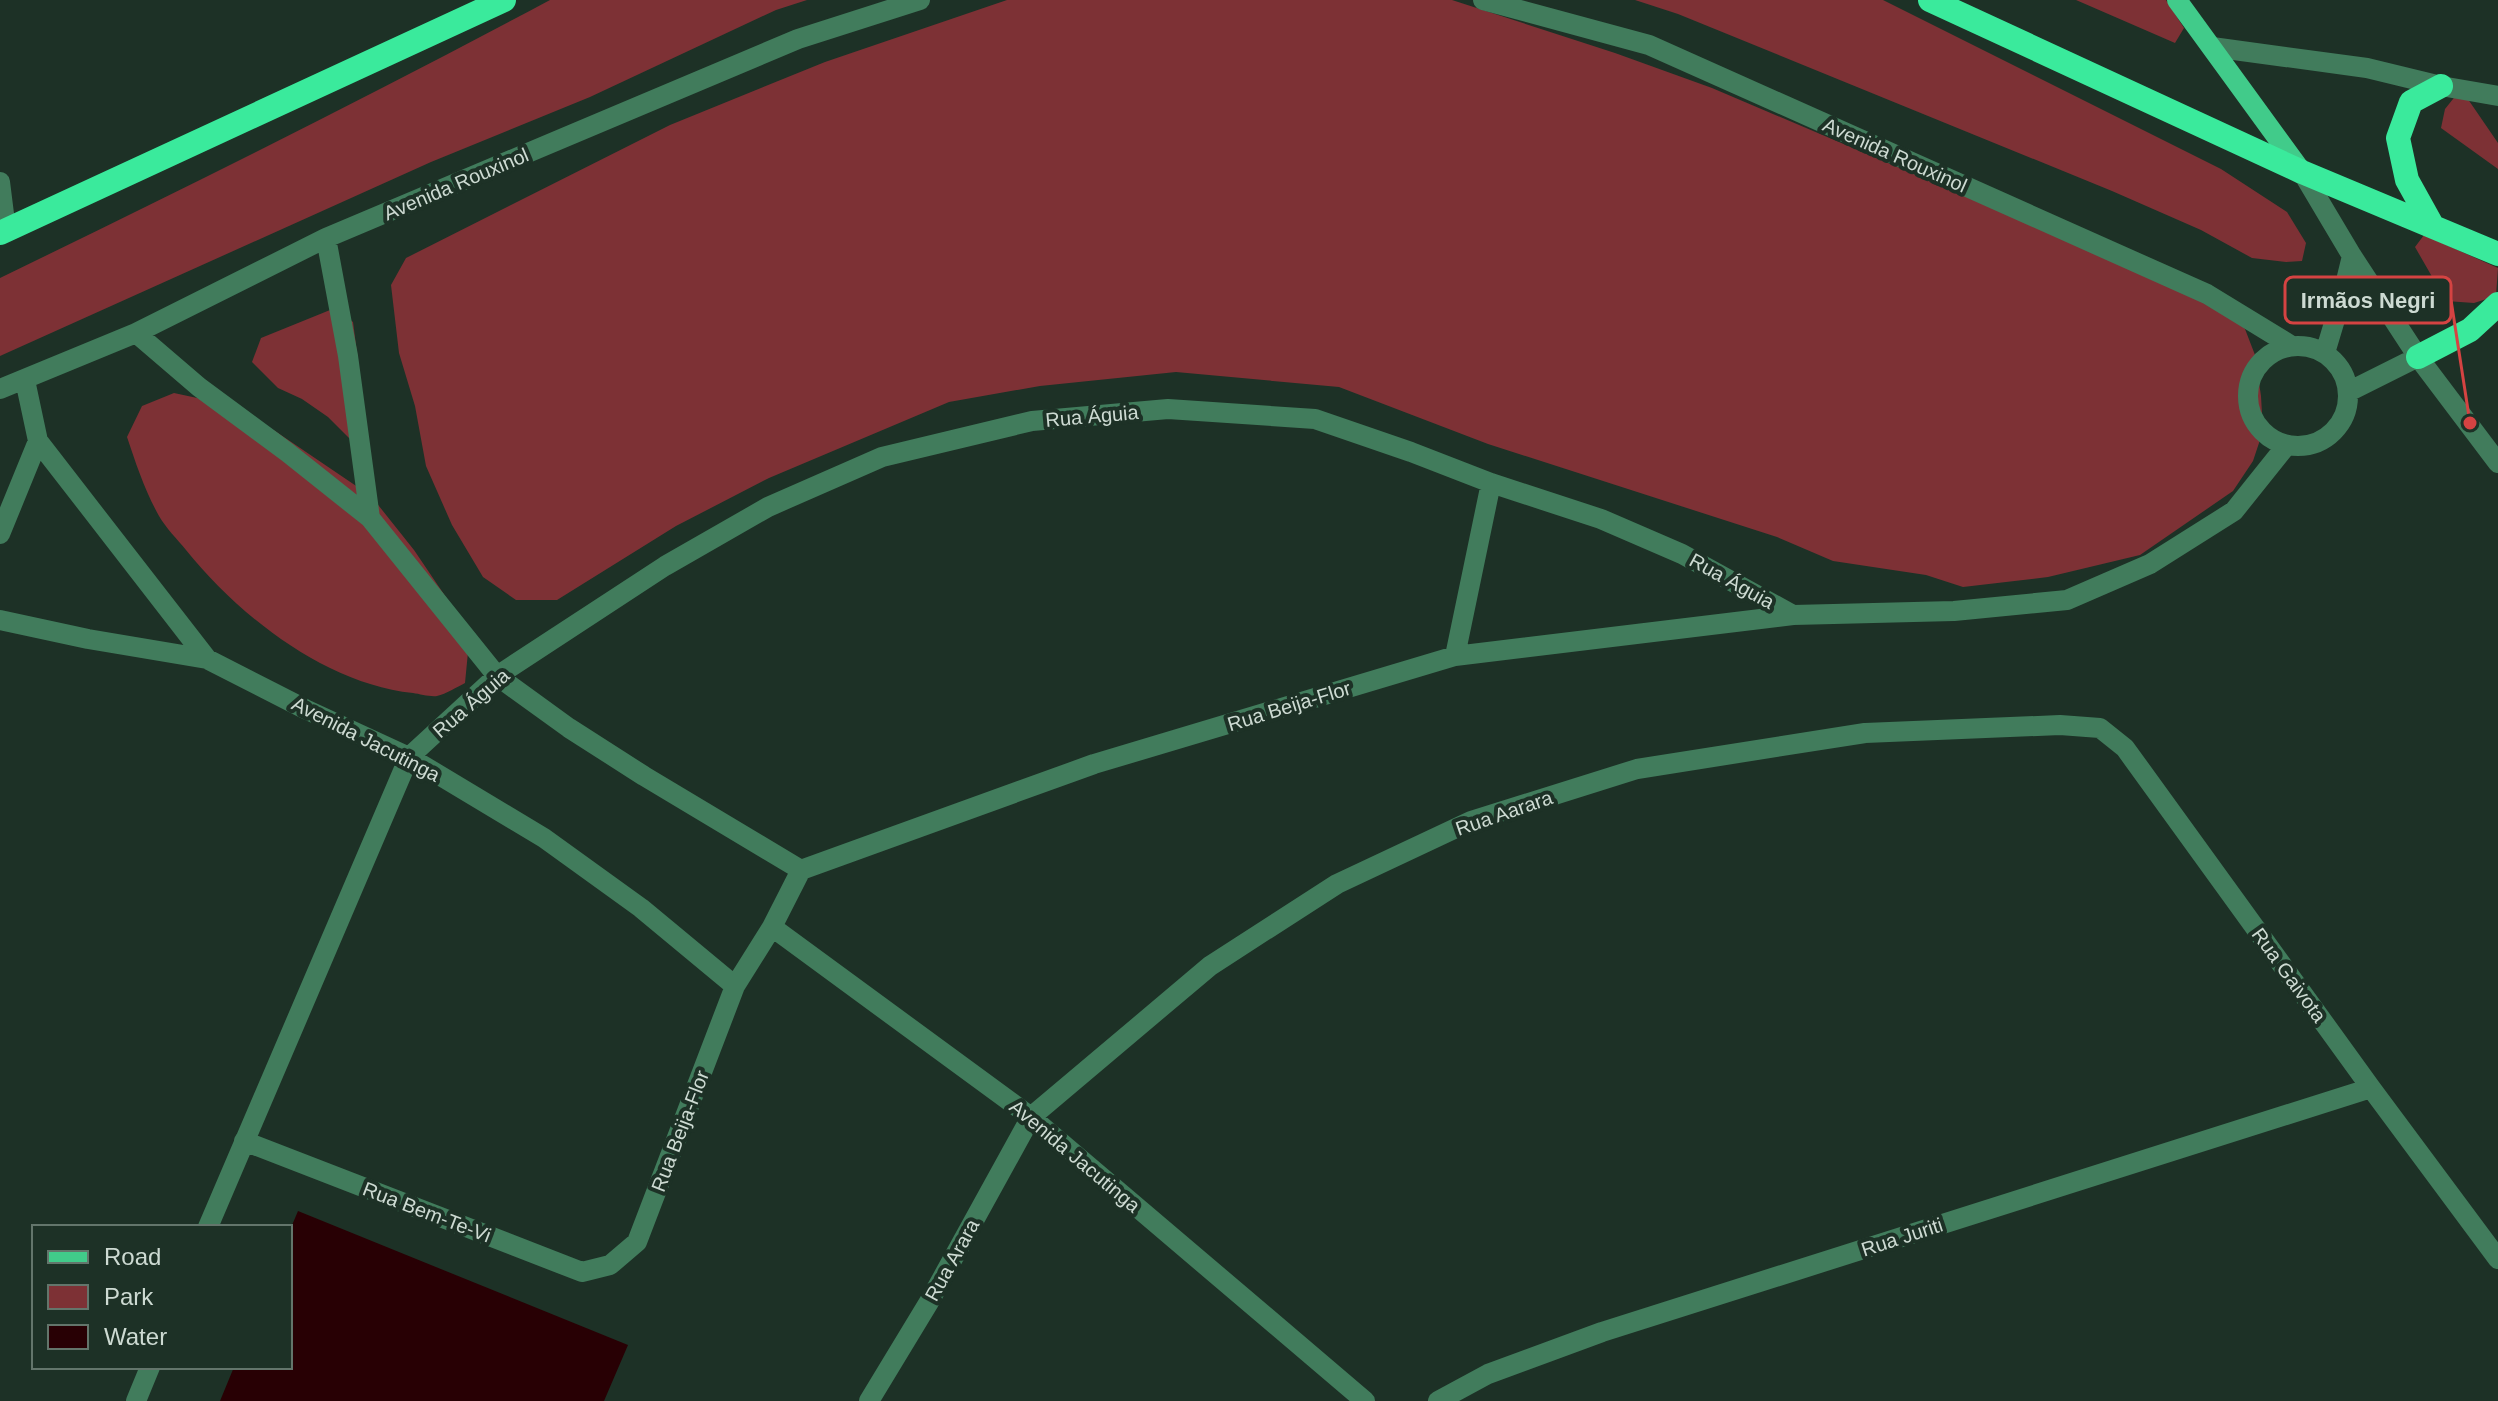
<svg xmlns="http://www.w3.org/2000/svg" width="2498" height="1401" viewBox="0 0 2498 1401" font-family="Helvetica,sans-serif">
<rect width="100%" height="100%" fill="#1d3126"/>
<path fill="#7d3135" d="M550,0H807L776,10L590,97L431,162L0,356V278C185,188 369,97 550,0Z
M1007,0H1452L1615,53L1712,88L2226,307L2245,329L2255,355L2261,396L2263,431L2253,461L2233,491L2140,555L2048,577L1963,587L1926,575L1833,561L1777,537L1488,444L1339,387L1176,372L1040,386L949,402L769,478L676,526L557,600H516L483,577L452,525L426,466L415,406L399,353L391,285L406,258L670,125L825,62Z
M1635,0H1883L2221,169L2287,212L2306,243L2302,261L2286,262L2252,258L2201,230L2112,191L1678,14Z
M2076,0H2166L2184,28L2175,43Z
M2461,89L2498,143V169L2441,128L2445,109Z
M2424,235L2498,268L2496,296L2474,303L2446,301L2415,247Z
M335,308L353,322L360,376L349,438L328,417L302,399L278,388L252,362L261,338Z
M174,393L225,404L275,431L371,496L414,550L460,618L468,652L465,683C457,687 446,694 437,696C430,697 420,694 413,693C326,684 239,616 186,550C177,539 166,528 159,516C145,491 136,464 127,437L142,406Z"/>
<path fill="#280004" d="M298,1211L628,1345L604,1401H220L234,1367H290V1230Z"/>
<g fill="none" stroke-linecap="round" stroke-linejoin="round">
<path stroke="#417c5c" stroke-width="20" d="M1483,0L1649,45L2207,294L2292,346
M2212,47L2367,68L2441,86L2498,96
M2302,172L2352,256L2418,357L2498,463
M0,182L6,230
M326,238L348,356L370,518
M2248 396a50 50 0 1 1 100 0a50 50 0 1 1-100 0Z
M2325,353L2343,293L2352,256
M25,380L38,441L207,659L305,709L409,757L544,838L641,908L735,986L772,927L801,870L644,776L569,728L497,676L370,518L287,452L199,387L136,333
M0,389L136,333L326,238L798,39L920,0
M2348,392L2418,357
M0,534L38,441
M0,620L88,639L207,659
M1455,656L1491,483
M801,870L1094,764L1455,656L1793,615L1954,611L2067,600L2150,564L2234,511L2286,446
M772,927L1031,1117L1365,1401
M244,1141L582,1272L610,1265L637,1242L735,986
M208,1227L409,757L497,676L665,566L768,507L882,457L1032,421L1168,409L1315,419L1411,452L1491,483L1601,519L1682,554L1793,615
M136,1401L150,1367
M869,1401L929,1302L1031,1117L1210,966L1337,884L1471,821L1637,769L1865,733L2060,725L2100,728L2125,748L2371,1088L2498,1259
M1438,1401L1488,1374L1602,1332L2371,1088"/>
<path stroke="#41cb8a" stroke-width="20" d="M2177,0L2302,172"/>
<path stroke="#3aea9c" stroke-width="24" d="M1930,0L2302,172L2498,254
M2432,225L2407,180L2398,138L2411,102L2441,86
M0,233L504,0
M2418,357L2470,330L2498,304"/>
</g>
<g text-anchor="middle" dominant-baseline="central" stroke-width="8" stroke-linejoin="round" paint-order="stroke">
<g font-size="20" fill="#cddad2" stroke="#1d3126">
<text transform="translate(1895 155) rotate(24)">Avenida Rouxinol</text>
<text transform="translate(456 184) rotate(-23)">Avenida Rouxinol</text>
<text transform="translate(1092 416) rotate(-5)">Rua Águia</text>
<text transform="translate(1732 581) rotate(29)">Rua Águia</text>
<text transform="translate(471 703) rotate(-41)">Rua Águia</text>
<text transform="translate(1289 706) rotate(-17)">Rua Beija-Flor</text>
<text transform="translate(366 739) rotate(27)">Avenida Jacutinga</text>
<text transform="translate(1504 813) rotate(-19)">Rua Aarara</text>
<text transform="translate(2289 975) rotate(54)">Rua Gaivota</text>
<text transform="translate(680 1131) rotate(-69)">Rua Beija-Flor</text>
<text transform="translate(1075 1156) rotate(40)">Avenida Jacutinga</text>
<text transform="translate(427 1212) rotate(21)">Rua Bem-Te-Vi</text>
<text transform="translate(1902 1237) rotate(-18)">Rua Juriti</text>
<text transform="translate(952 1260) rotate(-61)">Rua Arara</text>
</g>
</g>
<path fill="none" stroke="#d54342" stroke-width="3" d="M2470 423L2451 300"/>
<circle fill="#d54342" stroke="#1d3126" stroke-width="3" cx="2470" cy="423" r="8"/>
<rect fill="#1d3126" stroke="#d54342" stroke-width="3" x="2285" y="277" width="166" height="46" rx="8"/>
<g font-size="22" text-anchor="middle" font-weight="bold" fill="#cddad2">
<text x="2368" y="308">Irmãos Negri</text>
</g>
<rect x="32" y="1225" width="260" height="144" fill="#1d3126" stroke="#63756b" stroke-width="2"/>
<rect x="48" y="1251" width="40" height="12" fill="#41cb8a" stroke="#63756b" stroke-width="2"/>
<text x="104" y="1265" font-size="24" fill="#cddad2">Road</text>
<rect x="48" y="1285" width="40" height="24" fill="#7d3135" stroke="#63756b" stroke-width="2"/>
<text x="104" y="1305" font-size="24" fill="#cddad2">Park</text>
<rect x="48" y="1325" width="40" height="24" fill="#280004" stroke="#63756b" stroke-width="2"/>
<text x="104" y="1345" font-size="24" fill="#cddad2">Water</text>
</svg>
